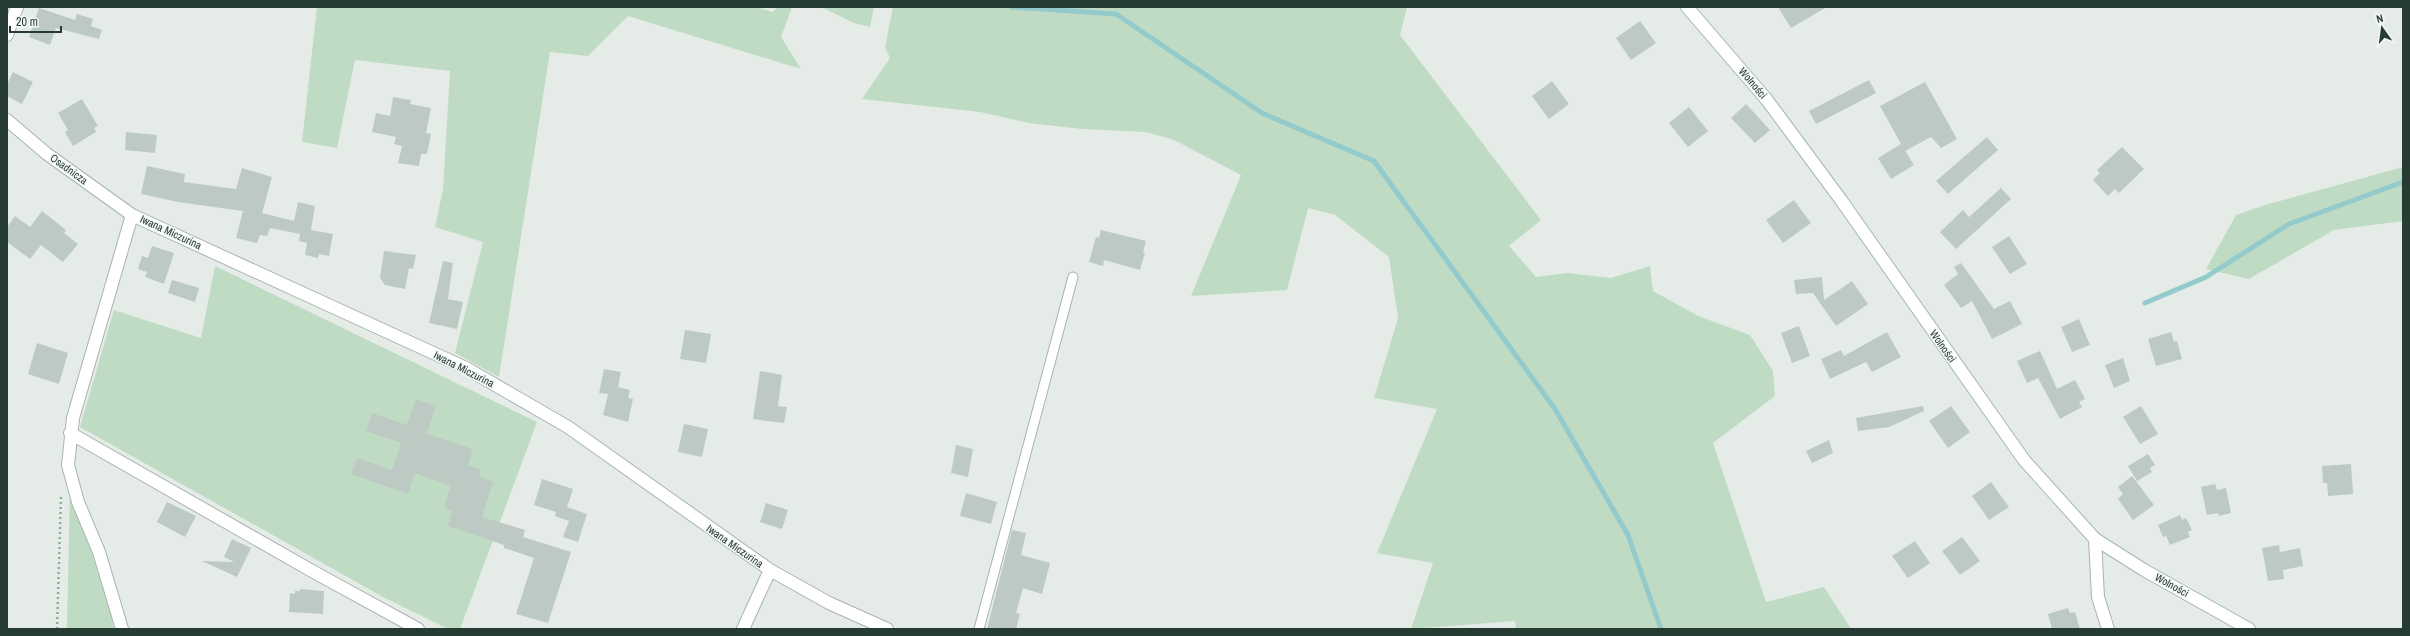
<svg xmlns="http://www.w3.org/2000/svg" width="2410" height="636" viewBox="0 0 2410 636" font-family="'Archivo Narrow',sans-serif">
<rect width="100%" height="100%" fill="#e5ece8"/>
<path fill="#c0dbc4" d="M317,7H755L773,12L777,7H792L781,37L801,69L628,16L588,56L550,52L499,377L455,353L483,242L435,227L443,189L450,71L355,60L337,148L302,142Z
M821,7H874L870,27L854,23Z
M893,7H1407L1400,35L1541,220L1509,246L1536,277L1567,273L1611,278L1650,266L1653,291L1698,316L1750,335L1773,371L1775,396L1713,443L1766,602L1824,587L1851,629H1516L1515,621L1411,629L1433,563L1377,553L1437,409L1374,398L1398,318L1389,257L1335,215L1308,208L1287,290L1191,296L1241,175L1174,140L1146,132L1082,129L1029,123L980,112L862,99L890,58L885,47Z
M2403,167V221L2334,230L2249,279L2206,269L2236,215L2265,205Z
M215,266L537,422L460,629H448L383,597L80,427L114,310L201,338Z
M70,485L110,610L114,629H67Z"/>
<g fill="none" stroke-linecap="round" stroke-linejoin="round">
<path stroke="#93cacb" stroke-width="5" d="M1012,7L1116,14L1262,113L1374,161L1555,409L1628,535L1661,629
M2145,303L2206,277L2289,224L2403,182"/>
</g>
<path fill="#bdcac3" d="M1778,7H1827L1791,28Z
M39,8L75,20L77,14L93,19L91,26L102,30L99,39L56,28L50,45L29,37Z
M1640,21L1656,43L1631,60L1616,38Z
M13,72L33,82L22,104L7,96V84Z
M1869,80L1876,93L1816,124L1809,111Z
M1552,81L1569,104L1549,119L1532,96Z
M1925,82L1957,139L1941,148L1931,137L1905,151L1880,106Z
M393,97L411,100L410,104L431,108L426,133L431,134L427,154H421L419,166L398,163L402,146L394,144L396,137L372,132L376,113L390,116Z
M82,99L98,126L94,128L96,132L73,146L65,132L68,130L58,113Z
M1746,104L1770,130L1755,143L1731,118Z
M1689,107L1708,131L1688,147L1669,123Z
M126,132L157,135L155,153L125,150Z
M1987,137L1998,150L1948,194L1936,181Z
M1901,144L1914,165L1891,179L1878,158Z
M2122,147L2144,169L2119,193L2115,189L2108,196L2093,180L2100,173L2097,170Z
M147,166L185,174L184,182L236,189L242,168L272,177L262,213L294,221L298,202L315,206L311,230L333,234L329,256L319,254L318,258L305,255L307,243L299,241L300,234L270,228L267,236L260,235L257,243L236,238L243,211L178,202L141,194Z
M2001,188L2011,199L1956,249L1940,232L1963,210L1969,217Z
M1794,200L1811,223L1783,243L1766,220Z
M42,211L66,230L64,233L78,244L63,262L41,245L30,259L7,242V227L15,216L30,227Z
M1101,230L1146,241L1143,252L1145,253L1140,270L1104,260L1103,266L1089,262L1096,237L1099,238Z
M2009,236L2027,264L2010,274L1992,247Z
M152,246L174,253L164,284L145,277L147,272L138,269L142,256L148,258Z
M384,251L416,255L413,269L409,268L405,289L385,285L380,278Z
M443,261L453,263L448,299L463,302L457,329L429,323Z
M1961,263L1994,309L2010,301L2022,324L1992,339L1972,301L1961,308L1944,285L1958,274L1954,267Z
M1822,277L1824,300L1852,281L1868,304L1836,326L1813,293L1796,294L1794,280Z
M172,280L199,288L195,302L168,293Z
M2079,319L2090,345L2072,352L2061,327Z
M1799,326L1810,356L1792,363L1781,333Z
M685,330L711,334L706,363L680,359Z
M1887,332L1901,357L1872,372L1866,362L1830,379L1821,359L1841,350L1844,356Z
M2171,332L2174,342L2177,341L2182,359L2156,366L2148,339Z
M37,343L68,353L59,384L28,374Z
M2040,351L2057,389L2075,380L2085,399L2079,402L2082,407L2060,419L2038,378L2027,383L2017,361Z
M2123,358L2130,381L2114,388L2105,365Z
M604,369L621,372L618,387L630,390L628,398L633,399L628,422L603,415L608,394L599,393Z
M760,371L782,375L778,406L787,407L784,423L753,419Z
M416,399L436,406L427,434L473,449L468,465L481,469L479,476L493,482L482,517L525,530L523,537L571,552L548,623L516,614L534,558L504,548V545L448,526L452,511L444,507L451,486L415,473L408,494L351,474L357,458L392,470L401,443L366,431L372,413L407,425Z
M1923,406L1924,411L1889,427L1858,431L1856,418Z
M1951,406L1970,432L1948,448L1929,421Z
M2141,406L2158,434L2140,444L2123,417Z
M684,424L708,429L702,457L678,452Z
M1829,440L1833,453L1812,463L1806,451Z
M956,445L973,449L968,477L951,473Z
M2148,454L2155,465L2150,468L2152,472L2137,481L2128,466Z
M2351,464L2353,494L2328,496L2327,483H2323L2322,466Z
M2132,476L2154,505L2133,520L2118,499L2123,494L2118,487Z
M542,479L573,489L567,507L587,514L578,542L563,537L569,521L555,516L556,512L534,505Z
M1991,482L2009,507L1989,520L1972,496Z
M2215,484L2217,490L2226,488L2231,513L2219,516L2218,513L2207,515L2201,487Z
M966,493L997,502L991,524L960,516Z
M167,502L196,516L185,537L157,522Z
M766,503L788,510L782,529L760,522Z
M2180,515L2182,520L2186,518L2192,530L2188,532L2190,537L2170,545L2166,536L2163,537L2158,525Z
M1012,530L1026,533L1021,555L1050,563L1042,594L1023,588L1016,613L1020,614L1016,629H987Z
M1962,537L1980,561L1960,575L1942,551Z
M232,539L251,548L237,577L202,561L234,562L224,557Z
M1915,541L1930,563L1908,578L1892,556Z
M2279,545L2280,552L2300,548L2303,566L2283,570L2284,579L2268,581L2262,548Z
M300,589L324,591L323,614L289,612L290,593L295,594V591H300Z
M2068,608L2070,613L2075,612L2080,629H2052L2048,614Z"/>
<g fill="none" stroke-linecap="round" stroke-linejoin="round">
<g stroke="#a8b4ae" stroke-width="11">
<path id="lane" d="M979,629L1073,277"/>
</g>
<g stroke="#a8b4ae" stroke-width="14">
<path id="street" d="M7,35L17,7
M7,120L47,154L132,215L466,368L568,427L770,570L829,603L887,629
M70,433L312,571L418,629
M2095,539L2098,597L2108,629
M122,629L99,552L78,502L68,465L73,418L132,215
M743,629L770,570"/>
</g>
<g stroke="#a4b7ae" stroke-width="14">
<path id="secondary" d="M1687,7L1767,100L1841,200L2024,460L2095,539L2144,570L2249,629"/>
</g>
<path stroke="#89ac9c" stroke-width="2.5" stroke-dasharray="2 3" stroke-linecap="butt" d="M57,629L61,496"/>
<use href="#lane" stroke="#fff" stroke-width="9"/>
<use href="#street" stroke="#fff" stroke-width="12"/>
<use href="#secondary" stroke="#fff" stroke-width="12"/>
</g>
<g text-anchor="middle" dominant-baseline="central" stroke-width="3" stroke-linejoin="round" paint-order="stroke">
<g font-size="11" fill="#263c33" stroke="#f5f9f6">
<text transform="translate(1753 83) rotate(50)">Wolności</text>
<text transform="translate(69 169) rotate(36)">Osadnicza</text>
<text transform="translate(171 232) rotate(25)">Iwana Miczurina</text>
<text transform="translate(1943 346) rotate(55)">Wolności</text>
<text transform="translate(464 369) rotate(27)">Iwana Miczurina</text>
<text transform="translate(735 546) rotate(35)">Iwana Miczurina</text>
<text transform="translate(2172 585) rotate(29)">Wolności</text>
</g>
</g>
<rect width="2410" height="636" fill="none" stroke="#263c33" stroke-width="16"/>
<g transform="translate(2382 28) rotate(346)" stroke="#f5f9f6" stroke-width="3" paint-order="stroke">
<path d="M0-3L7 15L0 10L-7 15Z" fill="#263c33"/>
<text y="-6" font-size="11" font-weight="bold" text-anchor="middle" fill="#263c33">N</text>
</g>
<path d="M10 26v6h51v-6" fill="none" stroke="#263c33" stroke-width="2"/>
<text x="16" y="26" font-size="12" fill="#263c33" stroke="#f5f9f6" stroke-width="3" paint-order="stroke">20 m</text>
</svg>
